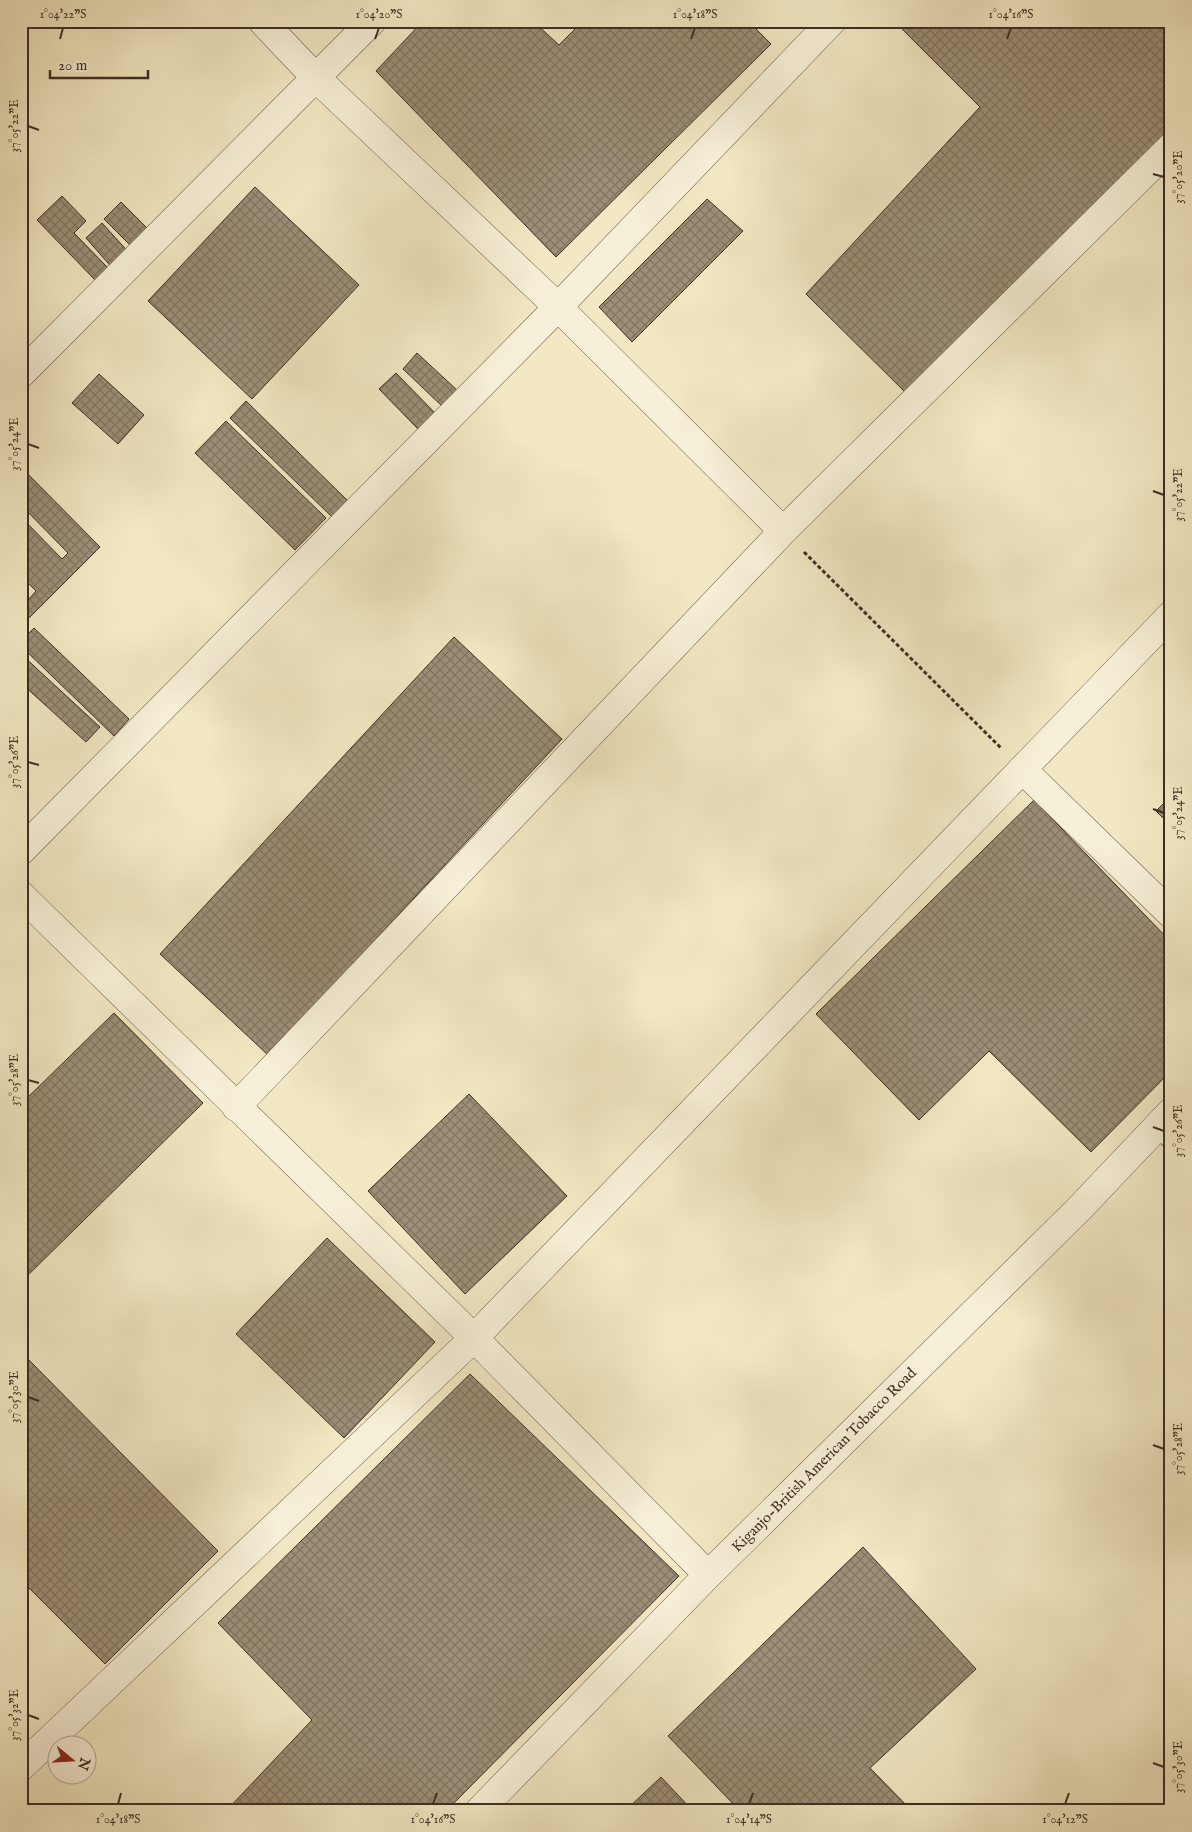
<svg xmlns="http://www.w3.org/2000/svg" width="1192" height="1832" viewBox="0 0 1192 1832" font-family="'IM FELL English',serif">
<defs>
<pattern id="building-cross-hatch" width="8" height="8" patternUnits="userSpaceOnUse" patternTransform="scale(1.25)"><rect width="8" height="8" fill="#9c8f77"/><path d="M0 0l8 8M0 8l8-8" fill="none" stroke="#817561"/></pattern>
</defs>
<rect width="100%" height="100%" fill="#f2e8c3"/>
<filter id="stains"><feTurbulence type="fractalNoise" baseFrequency=".004" numOctaves="4"/><feColorMatrix values="0 0 0 0 .2 0 0 0 0 .09 0 0 0 0 .02 0 0 0 .5 -.17"/></filter>
<radialGradient id="worn" r=".72"><stop offset=".6" stop-color="#630" stop-opacity="0"/><stop offset="1" stop-color="#630" stop-opacity=".3"/></radialGradient>
<path fill="url(#building-cross-hatch)" stroke="#3e2e25" d="M423,21H533L559,45L583,21H748L771,44L556,257L376,71Z
M894,21H1171V128L908,395L806,294L980,107Z
M255,187L359,285L252,399L148,301Z
M62,196L86,221L74,233L110,270L97,282L37,220Z
M707,199L743,231L632,342L599,307Z
M121,202L153,234L136,251L104,219Z
M102,223L132,256L115,271L86,238Z
M417,353L458,391L443,407L403,369Z
M396,373L435,413L418,429L379,389Z
M99,374L144,415L118,444L72,403Z
M246,401L348,501L332,517L230,418Z
M226,421L326,518L295,550L195,453Z
M21,467L100,547L29,618L21,610V591L29,599L36,591L21,576V517L62,559L68,553L21,505Z
M34,628L129,719L114,736L21,646V641Z
M454,637L562,739L268,1055L160,954Z
M21,654L100,727L86,742L21,683Z
M1171,796V826L1156,811Z
M1034,800L1171,942V1071L1091,1152L989,1051L919,1120L816,1014Z
M114,1013L203,1103L21,1282V1104Z
M469,1094L567,1196L465,1294L368,1191Z
M327,1238L435,1342L344,1438L236,1334Z
M23,1354L218,1551L105,1664L21,1580Z
M470,1374L679,1576L446,1811H226L312,1720L218,1623Z
M863,1547L976,1669L870,1768L912,1811H740L668,1736Z
M661,1777L693,1811H625Z"/>
<g fill="none" stroke-linecap="round" stroke-linejoin="round">
<g stroke="#6b5c4c" stroke-width="21">
<path id="lane" d="M1159,1125L1171,1140"/>
</g>
<g stroke="#6b5c4c" stroke-width="29">
<path id="street" d="M262,21L315,77L558,307L783,531
M21,374L372,21
M1022,769L1171,914
M21,851L558,307L832,21
M21,895L474,1338L708,1575
M236,1107L783,531L1171,147
M21,1767L474,1338L1171,615
M479,1811L708,1575L1078,1210L1171,1112"/>
</g>
<path stroke="#3e2e25" stroke-width="3" stroke-dasharray="4 2.5" stroke-linecap="butt" d="M804,552L1002,749"/>
<use href="#lane" stroke="#f7f0d8" stroke-width="19"/>
<use href="#street" stroke="#f7f0d8" stroke-width="28"/>
</g>
<path fill="none" stroke="#3e2e25" stroke-width="2" d="M60,39L63,28M375,39L379,28M691,39L695,28M1007,39L1011,28M28,126L39,130M1153,174L1164,177M28,444L39,448M1153,491L1164,495M28,762L39,765M1153,809L1164,813M28,1080L39,1083M1153,1127L1164,1131M28,1397L39,1401M1153,1445L1164,1449M28,1715L39,1719M1153,1763L1164,1767M118,1804L121,1793M433,1804L437,1793M749,1804L753,1793M1065,1804L1069,1793"/>
<g text-anchor="middle" dominant-baseline="central" stroke-width="5" stroke-linejoin="round" paint-order="stroke">
<g font-size="15" fill="#3e2e25" stroke="#f7f0d8">
<text transform="translate(824 1460) rotate(-45)">Kiganjo-British American Tobacco Road</text>
</g>
</g>
<rect width="1192" height="1832" fill="none" stroke="#f2e8c3" stroke-width="55"/>
<g transform="translate(72 1760) rotate(108)"><circle r="24" fill="#f7f0d8" stroke="#ada290"/>
<path d="M0-4L9 19L0 12L-9 19Z" fill="#8f2418"/>
<text y="-8" font-size="14" font-weight="bold" text-anchor="middle" fill="#3e2e25">N</text>
</g>
<path d="M50 70v8h98v-8" fill="none" stroke="#3e2e25" stroke-width="2.5"/>
<text x="58" y="70" font-size="15" fill="#3e2e25" stroke="#f7f0d8" stroke-width="4" paint-order="stroke">20 m</text>
<rect x="28" y="28" width="1136" height="1776" fill="none" stroke="#3e2e25" stroke-width="2"/>
<g font-size="12" text-anchor="middle" fill="#3e2e25">
<text x="63" y="18">1°04'22"S</text>
<text x="379" y="18">1°04'20"S</text>
<text x="695" y="18">1°04'18"S</text>
<text x="1011" y="18">1°04'16"S</text>
<text transform="translate(14 126) rotate(-90)" y="4">37°05'22"E</text>
<text transform="translate(1178 177) rotate(-90)" y="4">37°05'20"E</text>
<text transform="translate(14 444) rotate(-90)" y="4">37°05'24"E</text>
<text transform="translate(1178 495) rotate(-90)" y="4">37°05'22"E</text>
<text transform="translate(14 762) rotate(-90)" y="4">37°05'26"E</text>
<text transform="translate(1178 813) rotate(-90)" y="4">37°05'24"E</text>
<text transform="translate(14 1080) rotate(-90)" y="4">37°05'28"E</text>
<text transform="translate(1178 1131) rotate(-90)" y="4">37°05'26"E</text>
<text transform="translate(14 1397) rotate(-90)" y="4">37°05'30"E</text>
<text transform="translate(1178 1449) rotate(-90)" y="4">37°05'28"E</text>
<text transform="translate(14 1715) rotate(-90)" y="4">37°05'32"E</text>
<text transform="translate(1178 1767) rotate(-90)" y="4">37°05'30"E</text>
<text x="118" y="1823">1°04'18"S</text>
<text x="433" y="1823">1°04'16"S</text>
<text x="749" y="1823">1°04'14"S</text>
<text x="1065" y="1823">1°04'12"S</text>
</g>
<rect width="100%" height="100%" filter="url(#stains)"/>
<rect width="100%" height="100%" fill="url(#worn)"/>
</svg>
